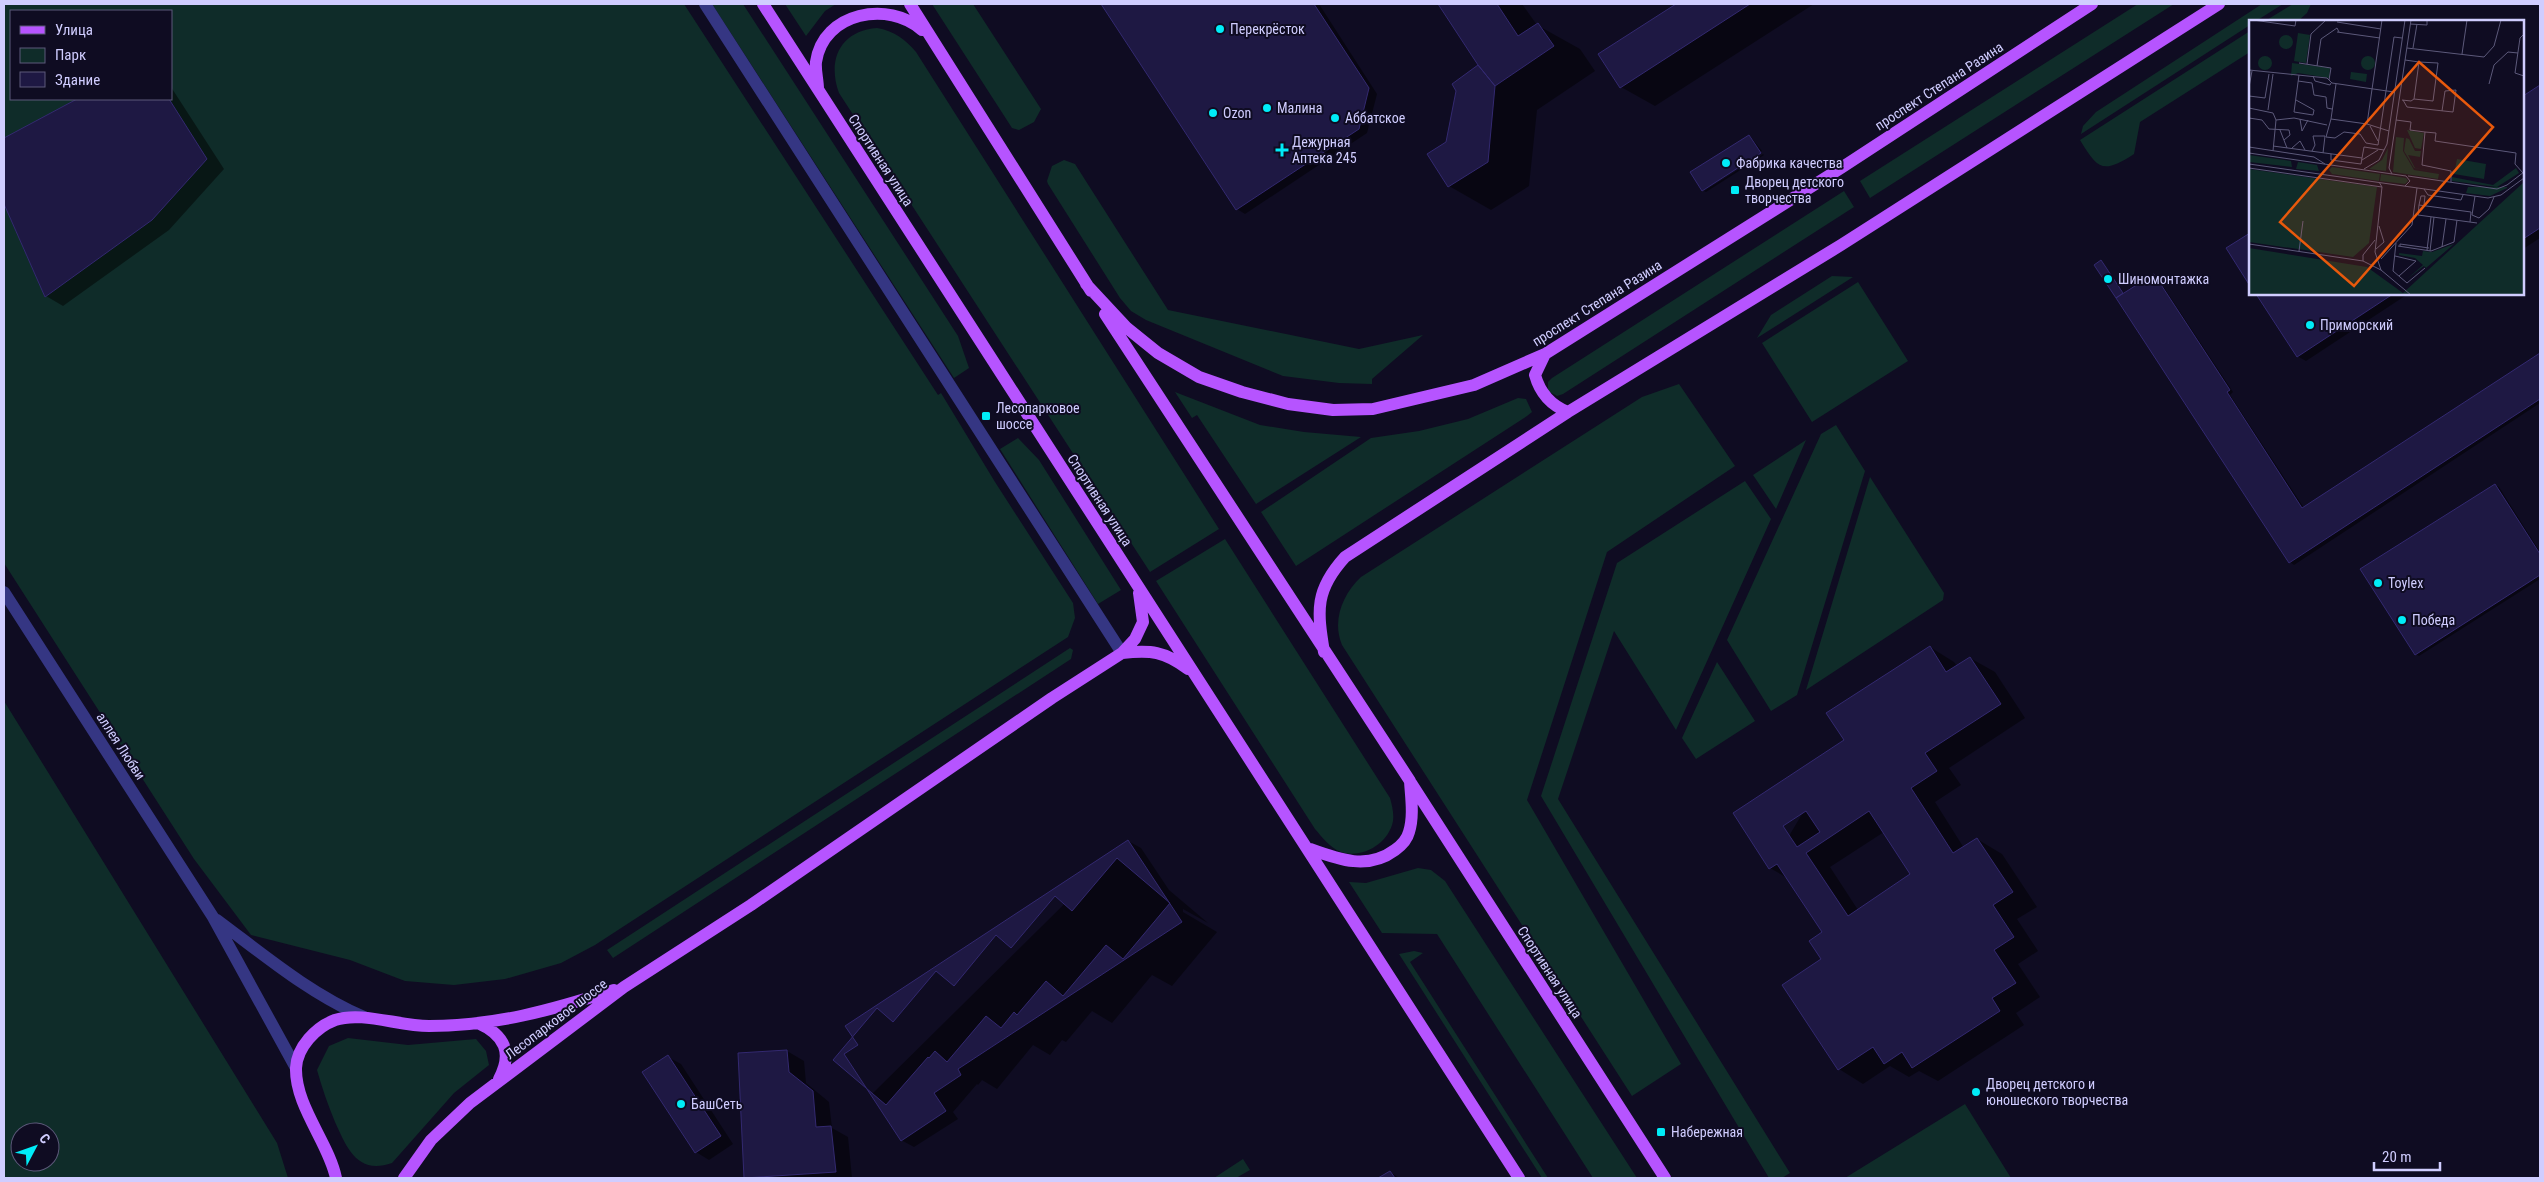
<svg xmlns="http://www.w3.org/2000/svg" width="2544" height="1182" viewBox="0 0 2544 1182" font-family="'Roboto Condensed',sans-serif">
<rect width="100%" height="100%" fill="#0f0c22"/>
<path fill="#0f2c29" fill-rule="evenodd" d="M4,4H684L938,395L941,393L995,482L1073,603L1075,618L1068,637L595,945L561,963L505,979L454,985L405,981L350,960L251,935L194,859L4,563ZM11,11H171V99H11Z
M712,4H743L958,336L969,368L954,378Z
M785,4H836L825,11L806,36Z
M932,4H973L1041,109L1034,122L1019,130L1012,128Z
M2138,4H2174L1870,198L1860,181Z
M2262,4H2283L2256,21H2250V25L2081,134L2083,126L2096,112Z
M2293,4H2311L2307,13L2298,21H2265Z
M877,28C894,31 905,39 916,52L1219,529L1150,572L839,93C827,60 840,31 877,28Z
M2250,31V52L2140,122L2134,154C2103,174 2098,170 2080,140Z
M1064,160L1075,164L1168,310L1359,349L1423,335L1372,379V384L1339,383L1283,376L1146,320L1131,311L1120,298L1048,184L1047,181L1052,166Z
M1844,191L1854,207L1563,394L1557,396L1548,391V382L1552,378Z
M1832,276L1853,277L1757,338L1771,315Z
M1858,282L1908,361L1812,422L1762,343Z
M1679,384L1735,466L1607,552L1527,800L1681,1064L1632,1096L1342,645C1332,621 1342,595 1361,577L1642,397Z
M1175,392L1260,425L1304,432L1361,437L1256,504L1197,415L1192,418Z
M1518,398L1526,399L1532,412L1527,416L1296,566L1261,512L1371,438L1419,431L1468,419Z
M1836,425L1865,471L1797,695L1771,711L1727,640L1821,434Z
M1018,438L1039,460L1121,590L1098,604L1000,449Z
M1806,440L1776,509L1753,475Z
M1870,477L1944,593L1943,600L1806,690Z
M1745,481L1771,519L1676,730L1614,631L1558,799L1790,1173L1782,1178H1769L1541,796L1617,563Z
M1225,539L1390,798C1392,805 1394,813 1393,821C1389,843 1363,859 1341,852C1330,848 1322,837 1315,829L1156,581Z
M1070,648L1073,650L1071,659L613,958L607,950Z
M1717,662L1755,721L1696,759L1682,738Z
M4,701L277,1143L288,1178H4ZM20,1132H50V1162H20Z
M1418,868L1431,870L1445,881L1637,1178H1593L1437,934L1382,933L1349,882L1366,883Z
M1414,951L1423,953L1410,962L1548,1178H1542L1399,954Z
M348,1038L408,1045L476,1039L486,1051L489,1065L454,1093L392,1163C357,1175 347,1148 335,1122C328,1105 322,1088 317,1070L329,1046Z
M1965,1104L2011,1178H1845Z
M1243,1159L1250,1170L1236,1178H1214Z"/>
<path fill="#0007" fill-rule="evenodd" d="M1102,4H1319L1377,94L1367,133L1245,214L1237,209Z
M1440,4H1522L1537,25L1580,49L1595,71L1537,110L1529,186L1491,210L1449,186L1448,142L1479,65Z
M1678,4H1814L1655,106L1621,87L1600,54Z
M2540,86V238L2523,249V97Z
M171,87L224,169L169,230L63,306L46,296L4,200V140L80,99H171Z
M1750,136L1762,151L1703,189Z
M1763,154L1764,155L1706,192L1704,191Z
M2101,262L2125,294L2154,275L2157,277L2233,392L2230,395L2304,508L2540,354V403L2294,565L2290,562L2096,266Z
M2257,294H2408L2306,361L2297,356Z
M2495,485L2499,487L2540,552V579L2419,656L2416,654Z
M1930,647L1954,662L1957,666L1970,658L1995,672L2025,718L1949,768L1961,785L1935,802L1964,848L1977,839L2002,854L2037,907L2017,919L2038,951L2018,964L2040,997L2016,1013L2024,1025L1938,1081L1919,1071L1909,1077L1890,1066L1863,1084L1839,1069L1823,959L1824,932L1789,879L1770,868L1846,740ZM1884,832L1912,875L1858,910L1830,867Z
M1128,841L1141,848L1169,890L1208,923L1183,909V912L1217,932L1172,986L1152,975L1112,1023L1092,1011L1066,1042L1062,1040L1050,1055L1033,1045L997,1089L982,1080L978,1085L977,1084L953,1112L958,1119L914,1147L901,1140L872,1094Z
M787,1051L804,1061L806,1083L829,1102L832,1128L848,1137L852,1178H745Z
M668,1057L681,1064L733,1144L709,1160L696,1152Z
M1390,1172L1399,1178H1380Z"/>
<path fill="#1e1843" stroke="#332970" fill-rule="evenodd" d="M1101,4H1314L1369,88L1359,129L1236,210Z
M1438,4H1497L1518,36L1538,23L1554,46L1495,86L1478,65Z
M1676,4H1750L1620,88L1598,54Z
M1478,65L1495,86L1488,162L1448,187L1427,154L1446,142L1456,91L1452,84Z
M2540,85V228L2523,239V96Z
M77,99H169L207,159L152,220L45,297L4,204V138Z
M1749,135L1761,153L1702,191L1690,172Z
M2250,233V286L2226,248Z
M2101,260L2123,293L2116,298L2094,265Z
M2154,274L2230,390L2227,392L2302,508L2540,353V399L2289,563L2116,298Z
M2256,294H2393L2297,357Z
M2495,484L2540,554V575L2415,655L2360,569Z
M1930,646L1946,672L1970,657L2001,704L1925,753L1937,771L1911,788L1953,853L1977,838L2013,892L1993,905L2014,937L1994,950L2016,983L1992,998L2000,1011L1912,1068L1902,1052L1884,1064L1873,1047L1838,1070L1782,985L1821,959L1809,941L1822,932L1777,864L1769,869L1733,813L1844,740L1826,713ZM1869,811L1910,874L1848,916L1806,853Z
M1806,811L1820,832L1797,847L1783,826Z
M1128,840L1182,922L958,1069L961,1075L934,1093L946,1111L901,1141L844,1054L858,1045L845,1026Z
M1117,858L1170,903L1123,959L1106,945L1063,996L1046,981L1017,1015L1014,1012L1001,1028L986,1016L947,1062L935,1051L929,1058L928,1057L886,1105L833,1060L877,1008L893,1022L936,971L954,986L996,935L1011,948L1055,896L1072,911Z
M787,1050L789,1072L813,1091L816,1127L831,1126L836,1172L744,1178L738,1053Z
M668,1055L721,1136L695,1153L642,1072Z
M1390,1171L1395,1178H1378Z"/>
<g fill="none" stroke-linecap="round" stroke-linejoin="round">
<path stroke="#353683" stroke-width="12" d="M705,4L1122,653
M4,592L213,917L296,1068
M217,920C264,955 310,994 364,1017"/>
<path stroke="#b654ff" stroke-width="12" d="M763,4C1014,396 1270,785 1519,1178
M910,4L1091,291
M818,89C818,80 815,70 816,62C823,12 889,0 922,30
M1086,284L1127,328L1158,353L1199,377L1242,392L1288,404L1333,410L1373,409L1474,385L1545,354L1841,168L2092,4
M1105,314L1410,781C1411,798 1414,816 1409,832C1407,840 1402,845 1395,850C1368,870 1340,860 1310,849
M1545,354L1535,375C1540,393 1550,405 1568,412
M1324,652C1317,610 1315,590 1345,557L1568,412L1841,245L2219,4
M1122,653C1151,650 1164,651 1188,669
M1411,783L1665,1178
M478,1023C505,1035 513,1053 499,1079
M336,1178C329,1143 295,1106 296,1068C297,1047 316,1027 335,1020C362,1011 398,1026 429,1026C495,1026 552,1010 614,990
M404,1178L431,1140L470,1103L624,987L751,905L1052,698L1122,653L1135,639L1143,622L1139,593"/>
</g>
<g fill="#00ecf8" stroke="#0f0c22" stroke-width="2">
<circle cx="1220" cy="29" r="5"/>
<circle cx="1267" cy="108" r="5"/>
<circle cx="1213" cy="113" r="5"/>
<circle cx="1335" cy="118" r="5"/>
<path d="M1279.5 142.5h5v5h5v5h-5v5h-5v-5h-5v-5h5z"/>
<circle cx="1726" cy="163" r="5"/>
<rect x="1730" y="185" width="10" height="10" rx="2.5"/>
<circle cx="2108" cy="279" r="5"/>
<circle cx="2310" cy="325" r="5"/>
<rect x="981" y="411" width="10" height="10" rx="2.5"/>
<circle cx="2378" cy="583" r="5"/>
<circle cx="2402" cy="620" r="5"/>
<circle cx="1976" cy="1092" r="5"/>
<circle cx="681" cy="1104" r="5"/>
<rect x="1656" y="1127" width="10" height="10" rx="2.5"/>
</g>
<g text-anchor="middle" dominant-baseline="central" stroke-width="4" stroke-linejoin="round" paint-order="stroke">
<g font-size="14" fill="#d0cdff" stroke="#0f0c22" text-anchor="start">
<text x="1230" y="29">Перекрёсток</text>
<text x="1277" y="108">Малина</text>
<text x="1223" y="113">Ozon</text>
<text x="1345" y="118">Аббатское</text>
<text x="1292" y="142">Дежурная<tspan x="1292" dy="16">Аптека 245</tspan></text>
<text x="1736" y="163">Фабрика качества</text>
<text x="1745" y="182">Дворец детского<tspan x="1745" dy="16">творчества</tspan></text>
<text x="2118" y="279">Шиномонтажка</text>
<text x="2320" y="325">Приморский</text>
<text x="996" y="408">Лесопарковое<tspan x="996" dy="16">шоссе</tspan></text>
<text x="2388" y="583">Toylex</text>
<text x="2412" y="620">Победа</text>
<text x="1986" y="1084">Дворец детского и<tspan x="1986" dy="16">юношеского творчества</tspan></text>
<text x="691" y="1104">БашСеть</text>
<text x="1671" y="1132">Набережная</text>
</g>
<g font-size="14" fill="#d0cdff" stroke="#0f0c22">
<text transform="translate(1939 86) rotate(-33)">проспект Степана Разина</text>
<text transform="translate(881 160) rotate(57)">Спортивная улица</text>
<text transform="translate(1597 303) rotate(-32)">проспект Степана Разина</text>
<text transform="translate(1100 500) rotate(57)">Спортивная улица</text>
<text transform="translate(121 746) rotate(57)">аллея Любви</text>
<text transform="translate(1550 972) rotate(57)">Спортивная улица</text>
<text transform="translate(556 1019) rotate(-37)">Лесопарковое шоссе</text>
</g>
</g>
<g transform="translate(2249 20)">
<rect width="275" height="275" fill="#0f0c22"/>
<path d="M49,13L61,15L57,43L45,41ZM30 22a7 7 0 1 1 14 0a7 7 0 1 1-14 0ZM112 43a7 7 0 1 1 14 0a7 7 0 1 1-14 0ZM9 43a7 7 0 1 1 14 0a7 7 0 1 1-14 0ZM43,43L81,48L80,58L49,53L42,56ZM102,52L118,54L117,62L101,59ZM158,110L175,113L172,129L166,128ZM147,117L155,118L154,131L165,150L190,154L189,159L144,152ZM157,118L160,119L166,131H172L171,137L159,135L166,148L202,155L165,148L155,131ZM139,128L137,151L120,149L133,140ZM0,135L42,141L43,147L0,142ZM208,139L237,144L235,159L205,154ZM49,142L68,145L70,151L47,149ZM83,147L131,154L130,161L83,154L80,150ZM267,148L270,153L248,167L203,161V157L244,165ZM0,149L128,167L120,223L104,237L0,222ZM132,154L157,158L159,161L156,164L131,161ZM275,162V275H0V228L118,247L154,273ZM219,167H258V168L241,176L217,173ZM205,224L177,248L175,246L158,259L174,245L166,238L150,235V233L173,236L174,231L183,232Z" fill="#0f2c29"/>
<path fill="none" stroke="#5c597a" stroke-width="1" d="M4,0L46,6L47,0M133,0L118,104L140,111M88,2L132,9M161,4L178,5V0M88,12L131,18M275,14L271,18L266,53L275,56M158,28L235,37L245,26L252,0M164,28L168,4M213,34L218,0M50,43L82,48L80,60M58,44L62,14L77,0M68,46L72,19L88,8L90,12M0,50L78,58L83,63L145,72M64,56L66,61L81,65L82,63M49,61L63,63L65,75L77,77L78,88L83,89M240,64L245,45L259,32L269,33M0,67L3,51M0,76L16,78L20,54M165,79L184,81L189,43L170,42M47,80L65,90L64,95L45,92L50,55M153,80L162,81L165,79L170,42L156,40M154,80L158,87L204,92L207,70L196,71L193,91M0,88L24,93L27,100L24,131M19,90L24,54M0,98L13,100L20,109L40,110L41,115L35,120M51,99L53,111L59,100M82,99L87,64M27,100L45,98L78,105M147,100L162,102L161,110L176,112L173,145L202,151V162M118,104L82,99L77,117L86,118L95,112L111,114L117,123L129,125L145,17L153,18M121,106L129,121M31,110L38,128M176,112L187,113L186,121L267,133L266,144L274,153M24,126L113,138L115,127L135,130M0,127L65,137L76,144M43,128L51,121L56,130M63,131L66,125L64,116H76L74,133M0,133L157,156L161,161L156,166M82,134V140L112,144L113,138M113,140L129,130M0,144L239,178L252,175L275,158M0,148L133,167M115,149L130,140L138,124L156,0M143,154L140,148L162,0M159,156L248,169L258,165L275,152M130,162L133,167L126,232L132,250M175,169L179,175L212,180L214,175M226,176L223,195L230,198L240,189L245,177M170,185L172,176H176L175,185M169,195L170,185L222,192L221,202M169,195L228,203M126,220L114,235V241L132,250L162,275M205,222L208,200M147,223L144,251L158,263L176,248M0,224L114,241M149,226L182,231L205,222M151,226V224L180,228M193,227L197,199M127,229L135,222L130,206M178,230L182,197M50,231L54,201M181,231L185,197M146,236L167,241L150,256M132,239L163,205L168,168"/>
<path fill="#e8590c" fill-opacity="0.15" stroke="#e8590c" stroke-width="2.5" d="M170,42L244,107L105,266L31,202Z"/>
<rect width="275" height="275" fill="none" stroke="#d0cdff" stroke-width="2.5"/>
</g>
<rect width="2544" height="1182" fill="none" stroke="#d0cdff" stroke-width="10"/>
<rect x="10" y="10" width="162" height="90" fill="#0f0c22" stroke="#5c597a"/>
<rect x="20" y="26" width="25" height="8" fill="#b654ff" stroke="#5c597a"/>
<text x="55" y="35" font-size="15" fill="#d0cdff">Улица</text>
<rect x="20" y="48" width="25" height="15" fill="#0f2c29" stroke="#5c597a"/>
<text x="55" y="60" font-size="15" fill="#d0cdff">Парк</text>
<rect x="20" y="72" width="25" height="15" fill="#1e1843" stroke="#5c597a"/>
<text x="55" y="85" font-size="15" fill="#d0cdff">Здание</text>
<g transform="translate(35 1147) rotate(49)"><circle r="24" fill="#0f0c22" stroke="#5c597a"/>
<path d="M0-4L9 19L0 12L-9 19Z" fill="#00ecf8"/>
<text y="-8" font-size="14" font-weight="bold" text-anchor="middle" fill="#d0cdff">С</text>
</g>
<path d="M2374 1162v8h66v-8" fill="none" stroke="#d0cdff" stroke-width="2.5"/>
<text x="2382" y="1162" font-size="15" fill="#d0cdff" stroke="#0f0c22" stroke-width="4" paint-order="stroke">20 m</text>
</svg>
